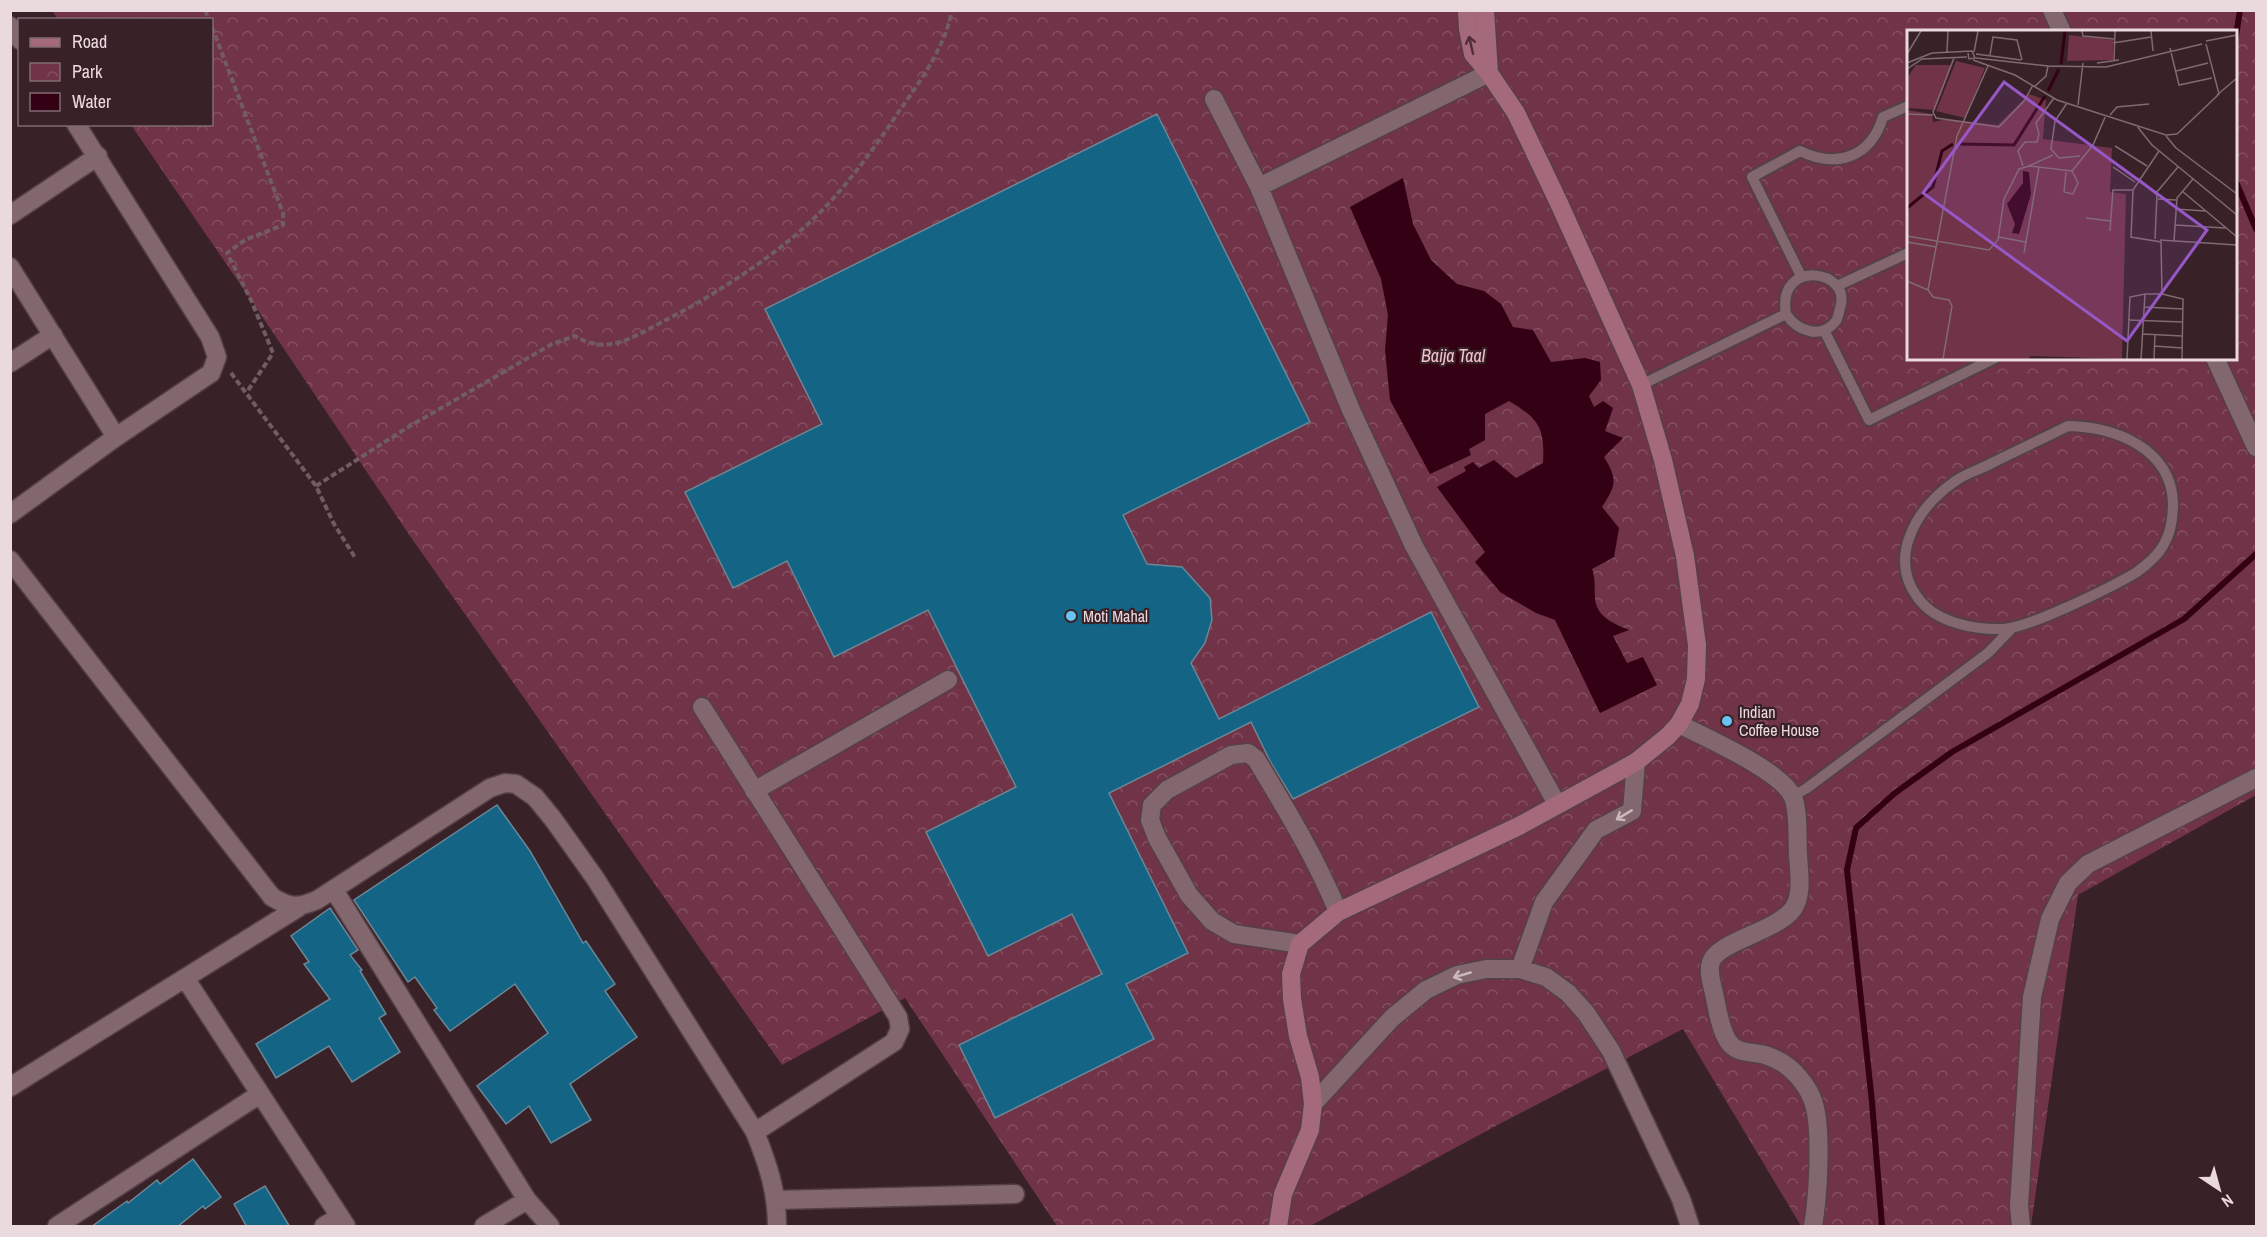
<svg xmlns="http://www.w3.org/2000/svg" width="2267" height="1237" viewBox="0 0 2267 1237" font-family="'Archivo Narrow',sans-serif">
<defs>
<pattern id="park-crowns" width="20" height="18" patternUnits="userSpaceOnUse" patternTransform="scale(1.5)"><rect width="20" height="18" fill="#713347"/><path d="M2 6a3 3 0 1 1 6 0M12 15a3 3 0 1 1 6 0" fill="none" stroke="#855061"/></pattern>
</defs>
<rect width="100%" height="100%" fill="#392128"/>
<path fill="url(#park-crowns)" fill-rule="evenodd" d="M52,11H2256V795L2078,895L2031,1226H1801L1683,1029L1507,1120L1310,1226H1057L905,998L782,1065L410,536L251,300L131,125L212,124V20L58,19ZM1908,32H2236V358H1908Z"/>
<path fill="#330014" d="M1403,178L1413,224L1431,260L1457,284L1484,291L1501,304L1513,327L1533,330L1551,362L1585,358L1600,362L1601,380L1589,396L1594,407L1603,401L1613,408L1605,431L1623,438L1604,457C1618,480 1616,485 1602,507L1619,528L1614,557L1592,569C1596,580 1594,587 1595,598C1596,617 1615,624 1629,630L1613,636L1627,663L1643,657L1657,685L1600,713L1555,620L1536,613L1500,592L1475,562L1485,552L1437,487L1466,471L1464,467L1473,462L1479,468L1494,460L1516,478L1543,463C1545,428 1539,419 1509,401L1485,414V440L1469,449L1471,455L1430,474L1390,400L1385,350L1388,315L1381,279L1350,207Z"/>
<g fill="none" stroke-linecap="round" stroke-linejoin="round">
<path stroke="#330014" stroke-width="6" d="M2236,36L2240,10
M2236,182L2256,229
M1882,1226L1872,1102L1847,870L1856,828L1895,793L1952,752L2184,619L2256,554"/>
</g>
<path fill="#146486" stroke="#6c8796" stroke-width="1.5" d="M1157,114L1310,422L1123,515L1147,564L1182,567L1210,598L1212,620L1205,643L1191,663L1219,719L1431,612L1479,707L1293,799L1271,763L1251,722L1109,793L1188,953L1126,984L1154,1039L995,1118L959,1045L1102,974L1072,914L988,956L926,832L1016,787L928,610L834,657L787,561L733,588L685,492L822,424L765,309Z
M497,805L530,851L583,943L586,941L615,984L605,991L637,1037L570,1084L591,1120L551,1143L529,1106L506,1124L477,1086L548,1033L515,984L450,1031L434,1010L437,1008L415,977L408,982L354,900Z
M330,908L358,950L350,955L362,970L360,971L386,1014L379,1018L400,1052L352,1082L329,1046L276,1078L256,1044L330,999L304,964L309,962L291,936Z
M193,1159L221,1197L205,1209L203,1206L177,1227H91L127,1201L128,1203L157,1180L160,1184Z
M265,1186L290,1227H247L234,1204Z"/>
<g fill="none" stroke-linecap="round" stroke-linejoin="round">
<g stroke="#544046" stroke-width="14">
<path id="lane" d="M1801,276L1752,177L1800,151C1837,169 1871,157 1883,117L1908,106
M1837,286L1908,253
M1824,330L1869,420L1995,358
M1641,385L1786,314C1797,331 1821,340 1836,321C1838,318 1839,312 1840,308C1853,269 1776,258 1786,314
M2068,426C2115,427 2171,448 2173,503C2173,518 2171,533 2163,546C2158,555 2145,566 2137,572C2112,587 2031,627 2004,629C1975,630 1936,623 1918,598C1887,557 1917,508 1954,482C1964,474 1979,470 1990,464C2016,451 2042,439 2068,426Z
M1793,796L1807,788L1988,653L2012,628"/>
</g>
<g stroke="#544046" stroke-width="21">
<path id="street" d="M2052,10L2062,32
M10,26L20,40
M1214,99L1259,187L1351,410L1414,546L1557,804
M76,124L210,337L217,357L211,373L116,437
M1259,187L1489,73
M10,215L98,156
M10,267L116,437L10,514
M2215,358L2256,447
M10,363L53,335
M10,560L272,897C290,908 298,908 317,900L490,788L505,783L516,784L535,797L553,819L595,878L755,1132C768,1165 777,1191 777,1226
M702,707L898,1017L900,1029L894,1042L755,1132
M1679,724C1706,738 1782,771 1793,797C1799,811 1797,839 1798,855C1799,872 1803,895 1793,909C1777,931 1717,942 1711,962C1708,971 1711,980 1713,989C1717,1005 1719,1027 1728,1041C1737,1055 1752,1051 1765,1055C1769,1056 1773,1058 1777,1060C1793,1067 1809,1087 1814,1104C1822,1132 1818,1198 1813,1226
M754,791L948,680
M334,890L527,1200L550,1226
M1300,944L1234,934L1212,921L1189,895L1157,838L1150,820L1152,805L1167,790L1231,755L1248,753L1256,759C1286,809 1316,858 1338,912
M1520,969L1544,902L1596,830L1632,811L1636,762
M185,978L346,1226
M10,1087L299,907
M1313,1104L1392,1018L1426,990L1457,975L1486,969H1520L1546,977L1568,993L1586,1013L1611,1051L1681,1199L1690,1226
M777,1200L1015,1194
M57,1226L260,1094
M324,1226L339,1217
M484,1226L527,1200
M2021,1226L2019,1206L2032,997L2050,919L2068,883L2088,864L2256,778"/>
</g>
<g stroke="#544046" stroke-width="21">
<path id="secondary" d="M1485,10L1489,73
M1278,1226L1283,1194L1310,1130L1313,1104L1310,1077L1298,1036L1292,999L1291,974L1300,944L1338,912L1519,826L1636,762L1668,736L1679,724L1690,704L1696,679L1697,645L1685,556L1663,460L1641,385L1558,201L1516,113L1489,73L1473,54L1468,29L1467,10"/>
</g>
<path stroke="#715c62" stroke-width="4" stroke-dasharray="6 3" stroke-linecap="butt" d="M205,10L209,20
M212,27L283,213V225L245,240L227,253L251,300L273,353L247,392
M231,373L316,486L334,524L356,559
M316,486L405,429L552,344L575,336C607,356 633,337 662,322C704,301 756,268 792,238C835,203 869,156 900,110C921,80 945,47 952,10"/>
<use href="#lane" stroke="#83676e" stroke-width="10"/>
<use href="#street" stroke="#83676e" stroke-width="18"/>
<use href="#secondary" stroke="#a5697c" stroke-width="18"/>
</g>
<defs><path id="oneway-shaft" d="M-6 0H5M1.5-3L5.5 0L1.5 3" fill="none" stroke-width="1.6" stroke-linecap="round" stroke-linejoin="round" transform="scale(1.5)"/></defs>
<use stroke="#4f2f39" href="#oneway-shaft" transform="translate(1471 45) rotate(-103)"/>
<g stroke="#cbb8bc">
<use href="#oneway-shaft" transform="translate(1624 815) rotate(149)"/>
<use href="#oneway-shaft" transform="translate(1462 975) rotate(164)"/>
</g>
<g fill="#6ac3f1" stroke="#392128" stroke-width="2">
<circle cx="1071" cy="616" r="6"/>
<circle cx="1727" cy="721" r="6"/>
</g>
<g text-anchor="middle" dominant-baseline="central" stroke-width="4.5" stroke-linejoin="round" paint-order="stroke">
<g font-size="16" fill="#eadade" stroke="#392128" text-anchor="start">
<text x="1083" y="616">Moti Mahal</text>
<text x="1739" y="712">Indian<tspan x="1739" dy="18">Coffee House</tspan></text>
</g>
<g font-size="18" font-style="italic" fill="#f2c2ce" stroke="#392128">
<text x="1453" y="355">Baija Taal</text>
</g>
</g>
<g transform="translate(1907 30)">
<rect width="330" height="330" fill="#392128"/>
<path d="M162,5L206,10V30L160,31ZM49,31L78,38L58,88L29,81ZM9,35H45L28,80L0,78V48ZM122,64L139,70L136,109L205,118L203,162L219,164L215,329L123,326L122,329H0V80L25,84L26,92L41,89L91,95Z" fill="#713347"/>
<path d="M116,141L122,142L124,164L112,204L105,203L108,194L100,174L116,153Z" fill="#330014"/>
<path fill="none" stroke="#330014" stroke-width="3" d="M154,34L158,1M141,61L152,39M51,114L107,115L138,66M0,178L26,157L35,121L46,114"/>
<path fill="none" stroke="#806b71" stroke-width="1.5" d="M175,1L176,6L207,9M244,1L246,21M299,11L330,5M206,13L244,7M263,18L272,55L305,48M40,22L41,1M67,22L71,1M0,24L14,1M69,24L114,30M83,25L86,7L110,10L115,30M47,28L26,82L29,88L92,97L117,71L126,55M69,28L141,36L199,37L295,14M66,30L108,45L150,70L259,105L270,104L312,64L299,14M207,31L208,1M0,33L25,23L65,21L68,28L62,29L61,23M190,33L212,30M0,39L15,29L60,27M269,41L301,33M128,56L139,46L141,36M310,65L330,48M160,73L148,91L144,119L152,128L173,126M171,75L176,33M0,84L26,85M203,85L210,77L242,74M229,95L245,115L330,185M259,106L269,118L330,164M208,116L240,136M116,136L111,121L118,112H130L132,104L129,93L147,68M122,136L146,125M206,137L228,152M159,142L157,162L166,164L171,153L165,141M231,148L250,165L248,209M275,161L330,207M249,163L271,137M251,169L269,170M268,179L298,181M179,188L204,191M268,195L318,198M203,201L206,160H226M0,206L82,220L91,210L97,169L112,139L122,136L165,141L186,115L199,85M91,207L119,212M253,210L330,215M267,211L270,168L286,149M0,212L29,217M117,223L132,137M0,251L21,260L50,106L81,36M21,260L26,267L42,270L45,276L36,329M255,264L276,269L275,329M237,277L276,279M221,290L276,292M236,304L275,306M247,316L275,318M220,329L223,267L238,264M234,329L238,264H255L254,212L224,207L226,160L252,121M247,329L248,304"/>
<path fill="#9758c7" fill-opacity="0.15" stroke="#9758c7" stroke-width="3" d="M97,52L300,200L220,311L16,163Z"/>
<rect width="330" height="330" fill="none" stroke="#eadade" stroke-width="3"/>
</g>
<rect width="2267" height="1237" fill="none" stroke="#eadade" stroke-width="24"/>
<rect x="18" y="18" width="195" height="108" fill="#392128" stroke="#806b71" stroke-width="1.5"/>
<rect x="30" y="38" width="30" height="9" fill="#a5697c" stroke="#806b71" stroke-width="1.5"/>
<text x="72" y="48" font-size="18" fill="#eadade">Road</text>
<rect x="30" y="63" width="30" height="18" fill="url(#park-crowns)" stroke="#806b71" stroke-width="1.5"/>
<text x="72" y="78" font-size="18" fill="#eadade">Park</text>
<rect x="30" y="93" width="30" height="18" fill="#330014" stroke="#806b71" stroke-width="1.5"/>
<text x="72" y="108" font-size="18" fill="#eadade">Water</text>
<g transform="translate(2219 1189) rotate(144)" stroke="#392128" stroke-width="4.5" paint-order="stroke">
<path d="M0-4.5L10 22L0 15L-10 22Z" fill="#eadade"/>
<text y="-9" font-size="16" font-weight="bold" text-anchor="middle" fill="#eadade">N</text>
</g>
</svg>
